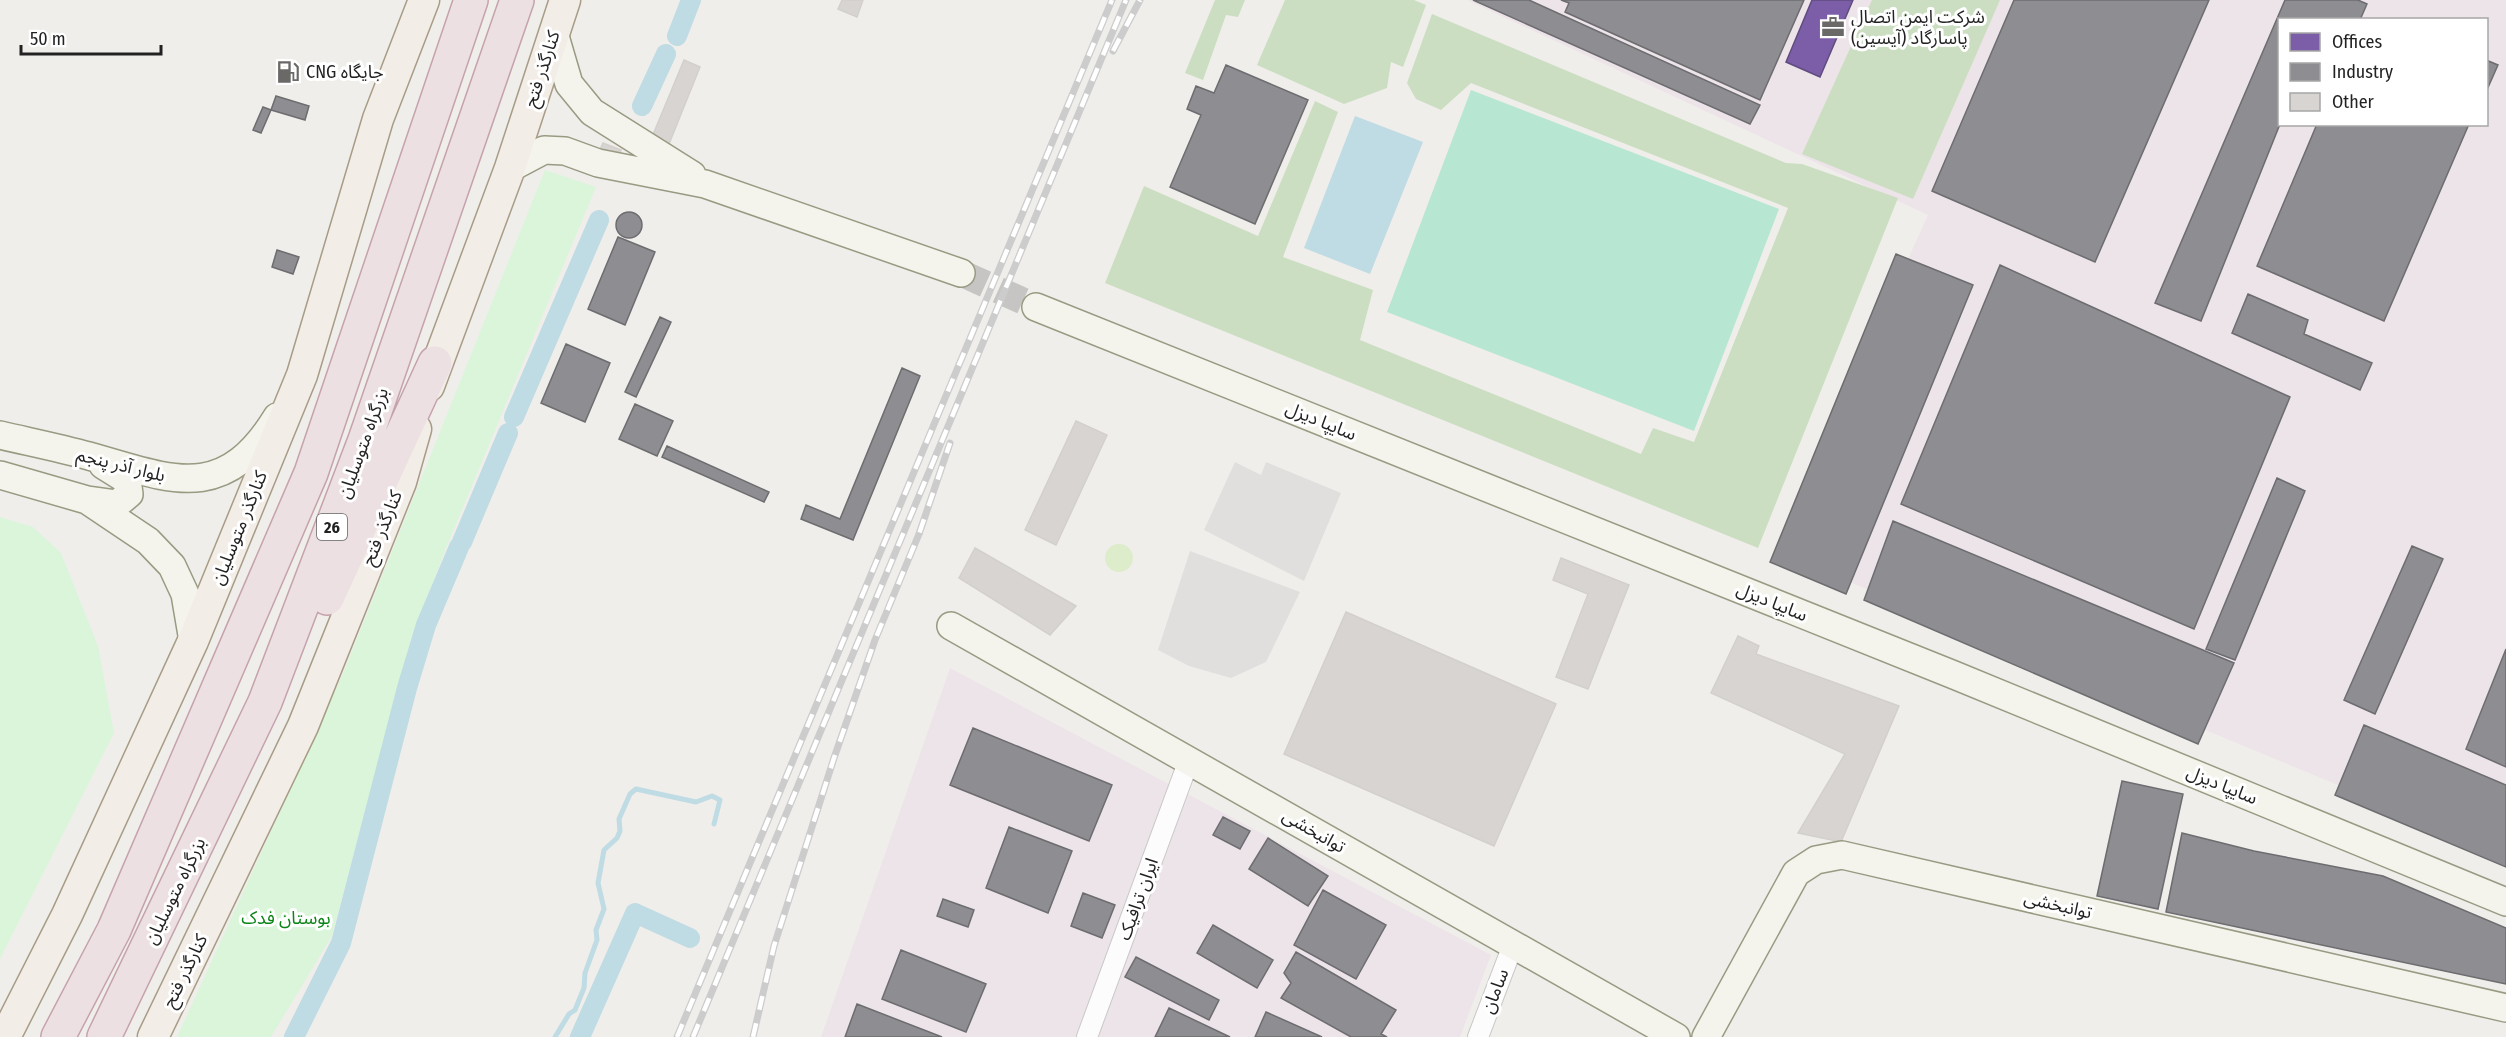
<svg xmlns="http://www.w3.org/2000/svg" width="2506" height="1037" viewBox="0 0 2506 1037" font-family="'Fira Sans Condensed','Noto Sans Arabic',sans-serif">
<rect width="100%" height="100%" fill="#f0eeeb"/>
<path fill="#ede4e9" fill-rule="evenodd" d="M1467,0H2506V855L1775,551L1928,215ZM2280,20H2486V124H2280Z
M950,668L1491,955L1460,1037H821Z"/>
<path fill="#ddeccb" d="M1105 558a14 14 0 1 1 28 0a14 14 0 1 1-28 0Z"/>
<path fill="#cbdec1" d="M1215,0H1245L1238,17L1226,15L1203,80L1185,73Z
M1285,0H1414L1426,5L1403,67L1391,62L1387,88L1344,104L1257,65Z
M1872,0H2000L1913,199L1802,154Z
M1432,14L1786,163L1802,164L1898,198L1758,548L1105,283L1144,186L1258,236L1315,101L1338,112L1283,257L1373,290L1360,340L1641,454L1653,428L1694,442L1788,208L1471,83L1441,110L1416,99L1407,83Z"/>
<path fill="#daf5da" d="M545,170L596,187L447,546L411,639L332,936L271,1037H177L342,676Z
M0,517L33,527L61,553L98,646L114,733L0,959Z"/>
<path fill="#b7e6d2" d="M1471,90L1779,209L1694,431L1387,312Z"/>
<path fill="#e0dfde" d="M1235,462L1261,475L1266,462L1341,493L1304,581L1204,530Z
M1190,551L1300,592L1266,662L1231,678L1189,666L1158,650Z"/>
<path fill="#bfdbe3" d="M1355,116L1423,142L1370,274L1304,248Z"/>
<path fill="#7b5ea7" stroke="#604c7f" stroke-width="1.5" d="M1812,0H1853L1820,77L1786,62Z"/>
<path fill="#8d8d92" stroke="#6d6d70" stroke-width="1.5" d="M1473,0H1529L1760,105L1750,124Z
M1561,0H1804L1760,100L1565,12L1569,3Z
M2014,0H2209L2095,262L1932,191Z
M2285,0H2358L2367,4L2360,20H2280V124L2201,321L2155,303Z
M2486,60L2498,65L2486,92Z
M1226,65L1308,100L1255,224L1170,187L1201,115L1187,109L1196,86L1214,93Z
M276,96L309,106L305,120L271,110Z
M263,107L271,110L261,133L253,130Z
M2317,124H2469L2384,321L2257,266Z
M616 225a13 13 0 1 1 26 0a13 13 0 1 1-26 0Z
M618,237L655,252L625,325L588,309Z
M277,250L299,257L293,274L272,267Z
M1896,254L1973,285L1846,594L1770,562Z
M2000,265L2290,397L2194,629L1901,504Z
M2248,294L2308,320L2304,334L2372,363L2360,390L2232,333Z
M660,317L671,322L636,397L625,392Z
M566,344L610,363L585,422L541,403Z
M902,368L920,376L853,540L801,519L806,505L840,519Z
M635,404L673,421L657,456L619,439Z
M667,446L769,492L764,502L662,457Z
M2277,478L2305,491L2235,660L2206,649Z
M1893,521L2234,663L2198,744L1864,600Z
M2412,546L2443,559L2375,714L2344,700Z
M2506,649V767L2466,749Z
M2364,725L2506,785V867L2335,795Z
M973,728L1112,785L1089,841L950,785Z
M2122,781L2183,794L2158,909L2097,896Z
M1223,817L1250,831L1240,849L1213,835Z
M1009,827L1072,851L1048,913L986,888Z
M2182,833L2254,851L2383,876L2506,928V984L2166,912Z
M1268,838L1328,876L1308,906L1249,869Z
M1323,890L1386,925L1356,979L1294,945Z
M1083,893L1115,905L1102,938L1071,926Z
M943,899L974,910L968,927L937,916Z
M1213,925L1273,960L1257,988L1197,953Z
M901,950L986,984L966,1032L882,999Z
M1296,952L1396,1010L1381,1034L1387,1037H1351L1281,998L1291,983L1284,973Z
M1136,957L1219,1000L1209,1020L1125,977Z
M857,1004L942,1037H845Z
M1169,1008L1230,1037H1155Z
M1266,1012L1322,1037H1255Z"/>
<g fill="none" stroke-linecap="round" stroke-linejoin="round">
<path stroke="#bfdbe3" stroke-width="5" d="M555,1037L569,1014L575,1010L584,988L585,973L597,940L596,930L604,909L598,883L604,850L617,838L620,831L619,819L630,794L636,789L696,802L712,796L720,800L714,824"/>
<path stroke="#bfdbe3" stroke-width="20" d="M677,36L691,0
M642,106L666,54
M514,417L599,220
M462,542L508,433
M294,1037L341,943L407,688L426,625L459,547
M580,1037L635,913L690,938"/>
</g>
<path fill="#d7d4d2" stroke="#d3d0cc" stroke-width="1.5" d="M842,0H863L857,17L838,9Z
M684,60L700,67L669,144L652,137Z
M603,143L621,150L617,161L598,154Z
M1076,421L1107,435L1056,545L1025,530Z
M975,548L1076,606L1050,635L959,578Z
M1561,558L1629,585L1588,689L1556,677L1588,594L1553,580Z
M1346,612L1556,704L1494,846L1284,754Z
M1738,636L1759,646L1756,654L1899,706L1841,842L1798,833L1845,754L1711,693Z"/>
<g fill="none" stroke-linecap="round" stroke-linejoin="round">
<path stroke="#c7c5c3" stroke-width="27" stroke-dasharray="27 14" stroke-linecap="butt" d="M961,273L1036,307"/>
<g stroke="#c9c8c7" stroke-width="22">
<path id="street" d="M1087,1037L1189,760
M1478,1037L1513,945"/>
</g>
<g stroke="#999a82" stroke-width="30">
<path id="secondary" d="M554,33L569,84L592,112L692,175
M510,168L544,150L565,151L598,163L705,184L961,273
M1036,307L1954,675L2506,902
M0,435C30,442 60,448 89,456C171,479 223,505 277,417
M0,475L87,500L148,541L172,566L185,594L193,641
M88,500L117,504L129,494L127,480L103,465
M951,626L1676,1037
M1706,1037L1796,873L1816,860L1842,855L2506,1008"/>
</g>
<g stroke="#a79c86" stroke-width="33">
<path id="primary" d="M429,386L510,168L565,0
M5,1037L67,915L193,641L302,375L378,119L424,0
M153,1037L303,726L401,482L416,429"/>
</g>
<g stroke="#c5a2ac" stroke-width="36">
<path id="highway" d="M327,598L435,363
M58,1037L114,930L311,473L471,0
M104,1037L265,702L365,440L517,0"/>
</g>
<use href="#street" stroke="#fdfcfc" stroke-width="20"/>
<use href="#secondary" stroke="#f4f4ed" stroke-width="27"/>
<use href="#primary" stroke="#f3ede7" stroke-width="30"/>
<use href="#highway" stroke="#ece0e2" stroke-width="33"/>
<g stroke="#ccc" stroke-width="7">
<path id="rail" d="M1113,51L1140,0
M677,1037L1112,0
M693,1037L1126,0
M753,1037L774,946L834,758L875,640L919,534L950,443"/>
</g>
<use href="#rail" stroke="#fff" stroke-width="4.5" stroke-dasharray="14" stroke-linecap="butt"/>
</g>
<defs>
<g id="office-bare" transform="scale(1.8)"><path d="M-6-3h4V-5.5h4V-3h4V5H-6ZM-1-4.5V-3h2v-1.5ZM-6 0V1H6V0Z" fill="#6a6968" stroke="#fff" stroke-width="2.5" paint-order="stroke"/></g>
<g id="fuel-bare" transform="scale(1.8)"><path d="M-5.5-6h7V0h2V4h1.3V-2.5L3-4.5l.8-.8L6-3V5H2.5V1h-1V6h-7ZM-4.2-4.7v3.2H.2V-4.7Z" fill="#6a6968" stroke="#fff" stroke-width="2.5" paint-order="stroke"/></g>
</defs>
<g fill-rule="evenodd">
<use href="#office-bare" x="1833" y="27"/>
<use href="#fuel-bare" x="288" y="72"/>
</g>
<g text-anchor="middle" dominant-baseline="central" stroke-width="6" stroke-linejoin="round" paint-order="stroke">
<rect fill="#fff" stroke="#646464" stroke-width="1.5" x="317" y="514" width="30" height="26" rx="4.5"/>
<g font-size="16" font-weight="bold" fill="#222">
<text x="332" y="527">26</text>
</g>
<g font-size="18" fill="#222" stroke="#fff" text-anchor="start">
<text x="1851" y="17">شرکت ایمن اتصال<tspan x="1851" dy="21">پاسارگاد (آیسین)</tspan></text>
<text x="306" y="72">CNG جایگاه</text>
</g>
<g font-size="18" fill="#222" stroke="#fff">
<text transform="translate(542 69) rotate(-72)">کنارگذر فتح</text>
<text transform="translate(1321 421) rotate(22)">سایپا دیزل</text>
<text transform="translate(363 443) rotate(-70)">بزرگراه متوسلیان</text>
<text transform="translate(121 465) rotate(14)">بلوار آذر پنجم</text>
<text transform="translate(239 528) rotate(-68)">کنارگذر متوسلیان</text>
<text transform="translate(382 528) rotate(-68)">کنارگذر فتح</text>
<text transform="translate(1772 602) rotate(22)">سایپا دیزل</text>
<text transform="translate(2222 785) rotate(22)">سایپا دیزل</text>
<text transform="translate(1314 831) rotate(30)">توانبخشی</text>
<text transform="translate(175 891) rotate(-64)">بزرگراه متوسلیان</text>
<text transform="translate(1138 899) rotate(-70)">ایران ترافیک</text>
<text transform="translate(2058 905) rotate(13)">توانبخشی</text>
<text transform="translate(185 971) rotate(-64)">کنارگذر فتح</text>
<text transform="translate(1495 991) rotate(-69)">سامان</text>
</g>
<g font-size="18" fill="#0c8416" stroke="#fff">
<text x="286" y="918">بوستان فدک</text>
</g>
</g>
<rect x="2278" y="18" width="210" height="108" fill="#ffffff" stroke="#a7a7a7" stroke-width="1.5"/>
<rect x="2290" y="33" width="30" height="18" fill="#7b5ea7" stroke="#a7a7a7" stroke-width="1.5"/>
<text x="2332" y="48" font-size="18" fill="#222222">Offices</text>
<rect x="2290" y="63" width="30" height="18" fill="#8d8d92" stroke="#a7a7a7" stroke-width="1.5"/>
<text x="2332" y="78" font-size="18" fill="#222222">Industry</text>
<rect x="2290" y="93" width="30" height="18" fill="#d7d4d2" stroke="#a7a7a7" stroke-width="1.5"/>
<text x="2332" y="108" font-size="18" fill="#222222">Other</text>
<path d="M21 45v9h140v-9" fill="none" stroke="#222222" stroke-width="3"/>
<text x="30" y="45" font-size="18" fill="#222222" stroke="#ffffff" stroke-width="4.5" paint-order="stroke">50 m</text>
</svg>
